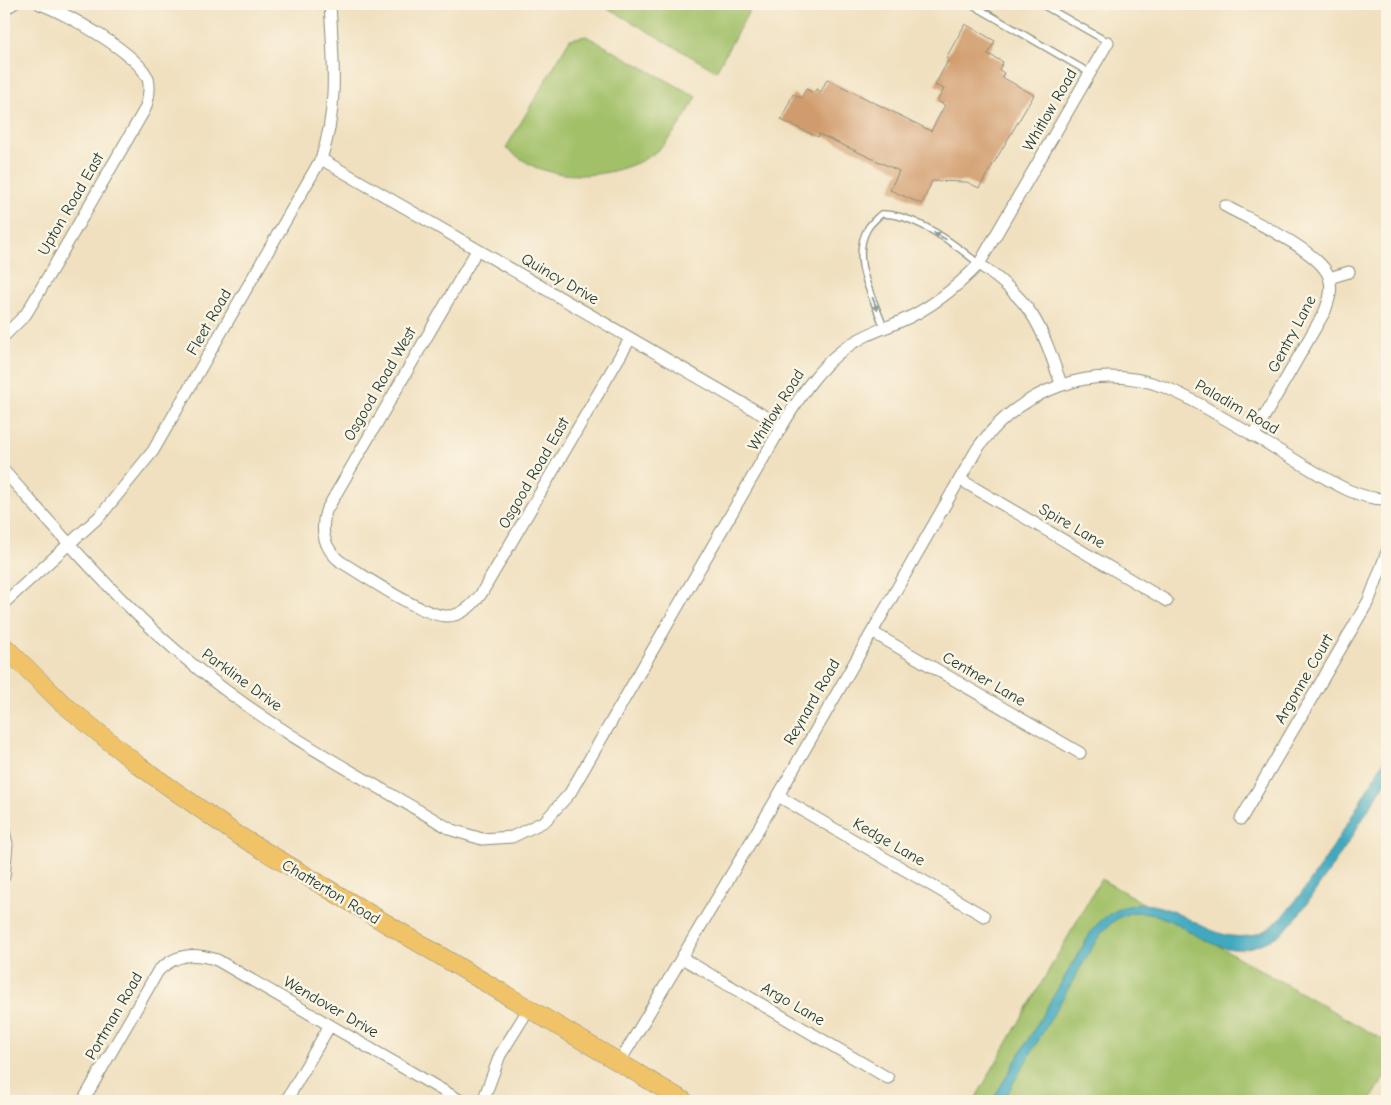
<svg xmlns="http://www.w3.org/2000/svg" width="1391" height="1105" viewBox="0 0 1391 1105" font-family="'Comic Neue',sans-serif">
<rect width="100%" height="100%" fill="#fcf5e5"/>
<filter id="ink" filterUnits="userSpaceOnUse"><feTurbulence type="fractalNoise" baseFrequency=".02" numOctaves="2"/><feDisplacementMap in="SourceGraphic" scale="10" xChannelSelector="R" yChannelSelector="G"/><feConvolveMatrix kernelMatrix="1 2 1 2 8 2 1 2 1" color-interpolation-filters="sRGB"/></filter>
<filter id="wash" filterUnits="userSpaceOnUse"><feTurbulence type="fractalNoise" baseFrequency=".0096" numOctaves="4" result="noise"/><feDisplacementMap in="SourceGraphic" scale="20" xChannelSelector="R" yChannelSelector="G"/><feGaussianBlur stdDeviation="1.12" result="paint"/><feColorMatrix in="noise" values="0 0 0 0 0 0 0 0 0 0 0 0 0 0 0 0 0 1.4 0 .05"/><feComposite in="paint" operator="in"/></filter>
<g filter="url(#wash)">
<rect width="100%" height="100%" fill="#f0e0bf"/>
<path fill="#a1c068" stroke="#607e4e" d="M601,4H753L716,71Z
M586,36L697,97C685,117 670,143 650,156C618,176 570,181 535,167C525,162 515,155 506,148L570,39Z
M1101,879L1387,1042V1073L1370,1101H974Z"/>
<path fill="#3fa9bf" stroke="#2f737a" d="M1387,755C1387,762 1389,771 1387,778C1383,789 1374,800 1368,810C1351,839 1333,866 1314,893C1304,908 1294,923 1280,934C1269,942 1255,947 1241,949C1191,953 1144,870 1096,941L1003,1101H992L1091,932C1100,919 1113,910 1128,906C1178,893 1213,955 1264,931C1299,914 1365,793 1387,755Z"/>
<g id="blocks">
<path fill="#d19c6d" d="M965,24L995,41L988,54L1003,62L999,70L1004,73L1002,77L1034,95L979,188L967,182L932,181L922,204L890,190L899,171L819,134L818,137L781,120L793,94L801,98L806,89L814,93L816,89L821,92L827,79L931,131L945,105L937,101L944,89L935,85L949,59L946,58Z"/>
</g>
</g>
<g filter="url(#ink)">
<use href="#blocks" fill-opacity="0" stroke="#888e7a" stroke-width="1"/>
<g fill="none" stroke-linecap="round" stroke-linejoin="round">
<g stroke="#888e7a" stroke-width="8">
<path id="service" d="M971,4L1090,73
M1041,4L1108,42
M884,328C874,298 849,259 868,228C871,223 877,218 881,214C913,213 955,244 979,264"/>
</g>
<g stroke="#888e7a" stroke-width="13">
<path id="minor" d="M4,9L13,4
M321,159L782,426
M1225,206C1251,220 1320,251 1329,277C1333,289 1329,300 1325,311L1253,436
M477,250L326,511C320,531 324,549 341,562C365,576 422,616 447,616C462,616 473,605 481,594L630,339
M979,264C1033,303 1040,322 1061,384
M1329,278L1349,272
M4,336L26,314L35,299L145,109C148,100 151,89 148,79C139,54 66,13 40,4
M4,471C65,539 125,610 197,668C275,732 366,779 452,830L482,839L512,837L545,821L570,793L782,426C799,398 817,369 844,349C861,336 880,330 899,322C930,309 956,288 979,264L1108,42
M961,480L1167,601
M4,603L101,515L153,451L321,159C339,108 333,57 330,4
M872,632L1080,753
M778,796L984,916
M1241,819L1369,600L1387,552
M4,831L7,844L4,877
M682,958L888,1078
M619,1063L778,796L977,449C1020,389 1093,361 1164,387C1183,394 1201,405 1218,415C1246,431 1273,447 1300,463C1326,478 1356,500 1387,499
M83,1101L158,971C176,954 193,952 217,960L461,1101
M286,1101L330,1025
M483,1101L500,1055L528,1010"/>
</g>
<g stroke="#888e7a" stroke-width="19">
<path id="primary" d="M4,646L61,702L99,733L138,765L236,834L684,1101"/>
</g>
<use href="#service" stroke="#fff" stroke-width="5.5"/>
<use href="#minor" stroke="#fff" stroke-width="11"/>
<use href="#primary" stroke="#f1c369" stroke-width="18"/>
</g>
<defs><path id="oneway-solid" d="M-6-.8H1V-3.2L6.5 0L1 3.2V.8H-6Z" transform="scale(1.25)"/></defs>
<g fill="#8f9e9a">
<use href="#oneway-solid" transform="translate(940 236) rotate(-150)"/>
<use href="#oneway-solid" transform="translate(875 304) rotate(69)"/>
</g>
</g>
<g text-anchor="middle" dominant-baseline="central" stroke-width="5" stroke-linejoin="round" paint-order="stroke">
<g font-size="16" fill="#1f3d34" stroke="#fcf5e5">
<text transform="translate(1050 110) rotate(-60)">Whitlow Road</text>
<text transform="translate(71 204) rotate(-60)">Upton Road East</text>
<text transform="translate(560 279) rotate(30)">Quincy Drive</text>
<text transform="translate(209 322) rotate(-60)">Fleet Road</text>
<text transform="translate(1292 334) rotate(-62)">Gentry Lane</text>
<text transform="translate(380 384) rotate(-60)">Osgood Road West</text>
<text transform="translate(1237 407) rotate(30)">Paladim Road</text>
<text transform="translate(776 410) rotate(-58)">Whitlow Road</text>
<text transform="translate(534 473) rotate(-60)">Osgood Road East</text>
<text transform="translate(1072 526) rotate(30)">Spire Lane</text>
<text transform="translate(984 679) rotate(30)">Centner Lane</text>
<text transform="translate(1304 679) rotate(-60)">Argonne Court</text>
<text transform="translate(242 680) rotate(36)">Parkline Drive</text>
<text transform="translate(812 702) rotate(-60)">Reynard Road</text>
<text transform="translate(889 842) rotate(30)">Kedge Lane</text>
<text transform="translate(331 892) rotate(31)">Chatterton Road</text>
<text transform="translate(793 1004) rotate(30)">Argo Lane</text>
<text transform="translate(331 1007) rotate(30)">Wendover Drive</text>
<text transform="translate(114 1016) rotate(-60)">Portman Road</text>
</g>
</g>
<rect width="1391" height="1105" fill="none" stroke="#fcf5e5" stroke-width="20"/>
</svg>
